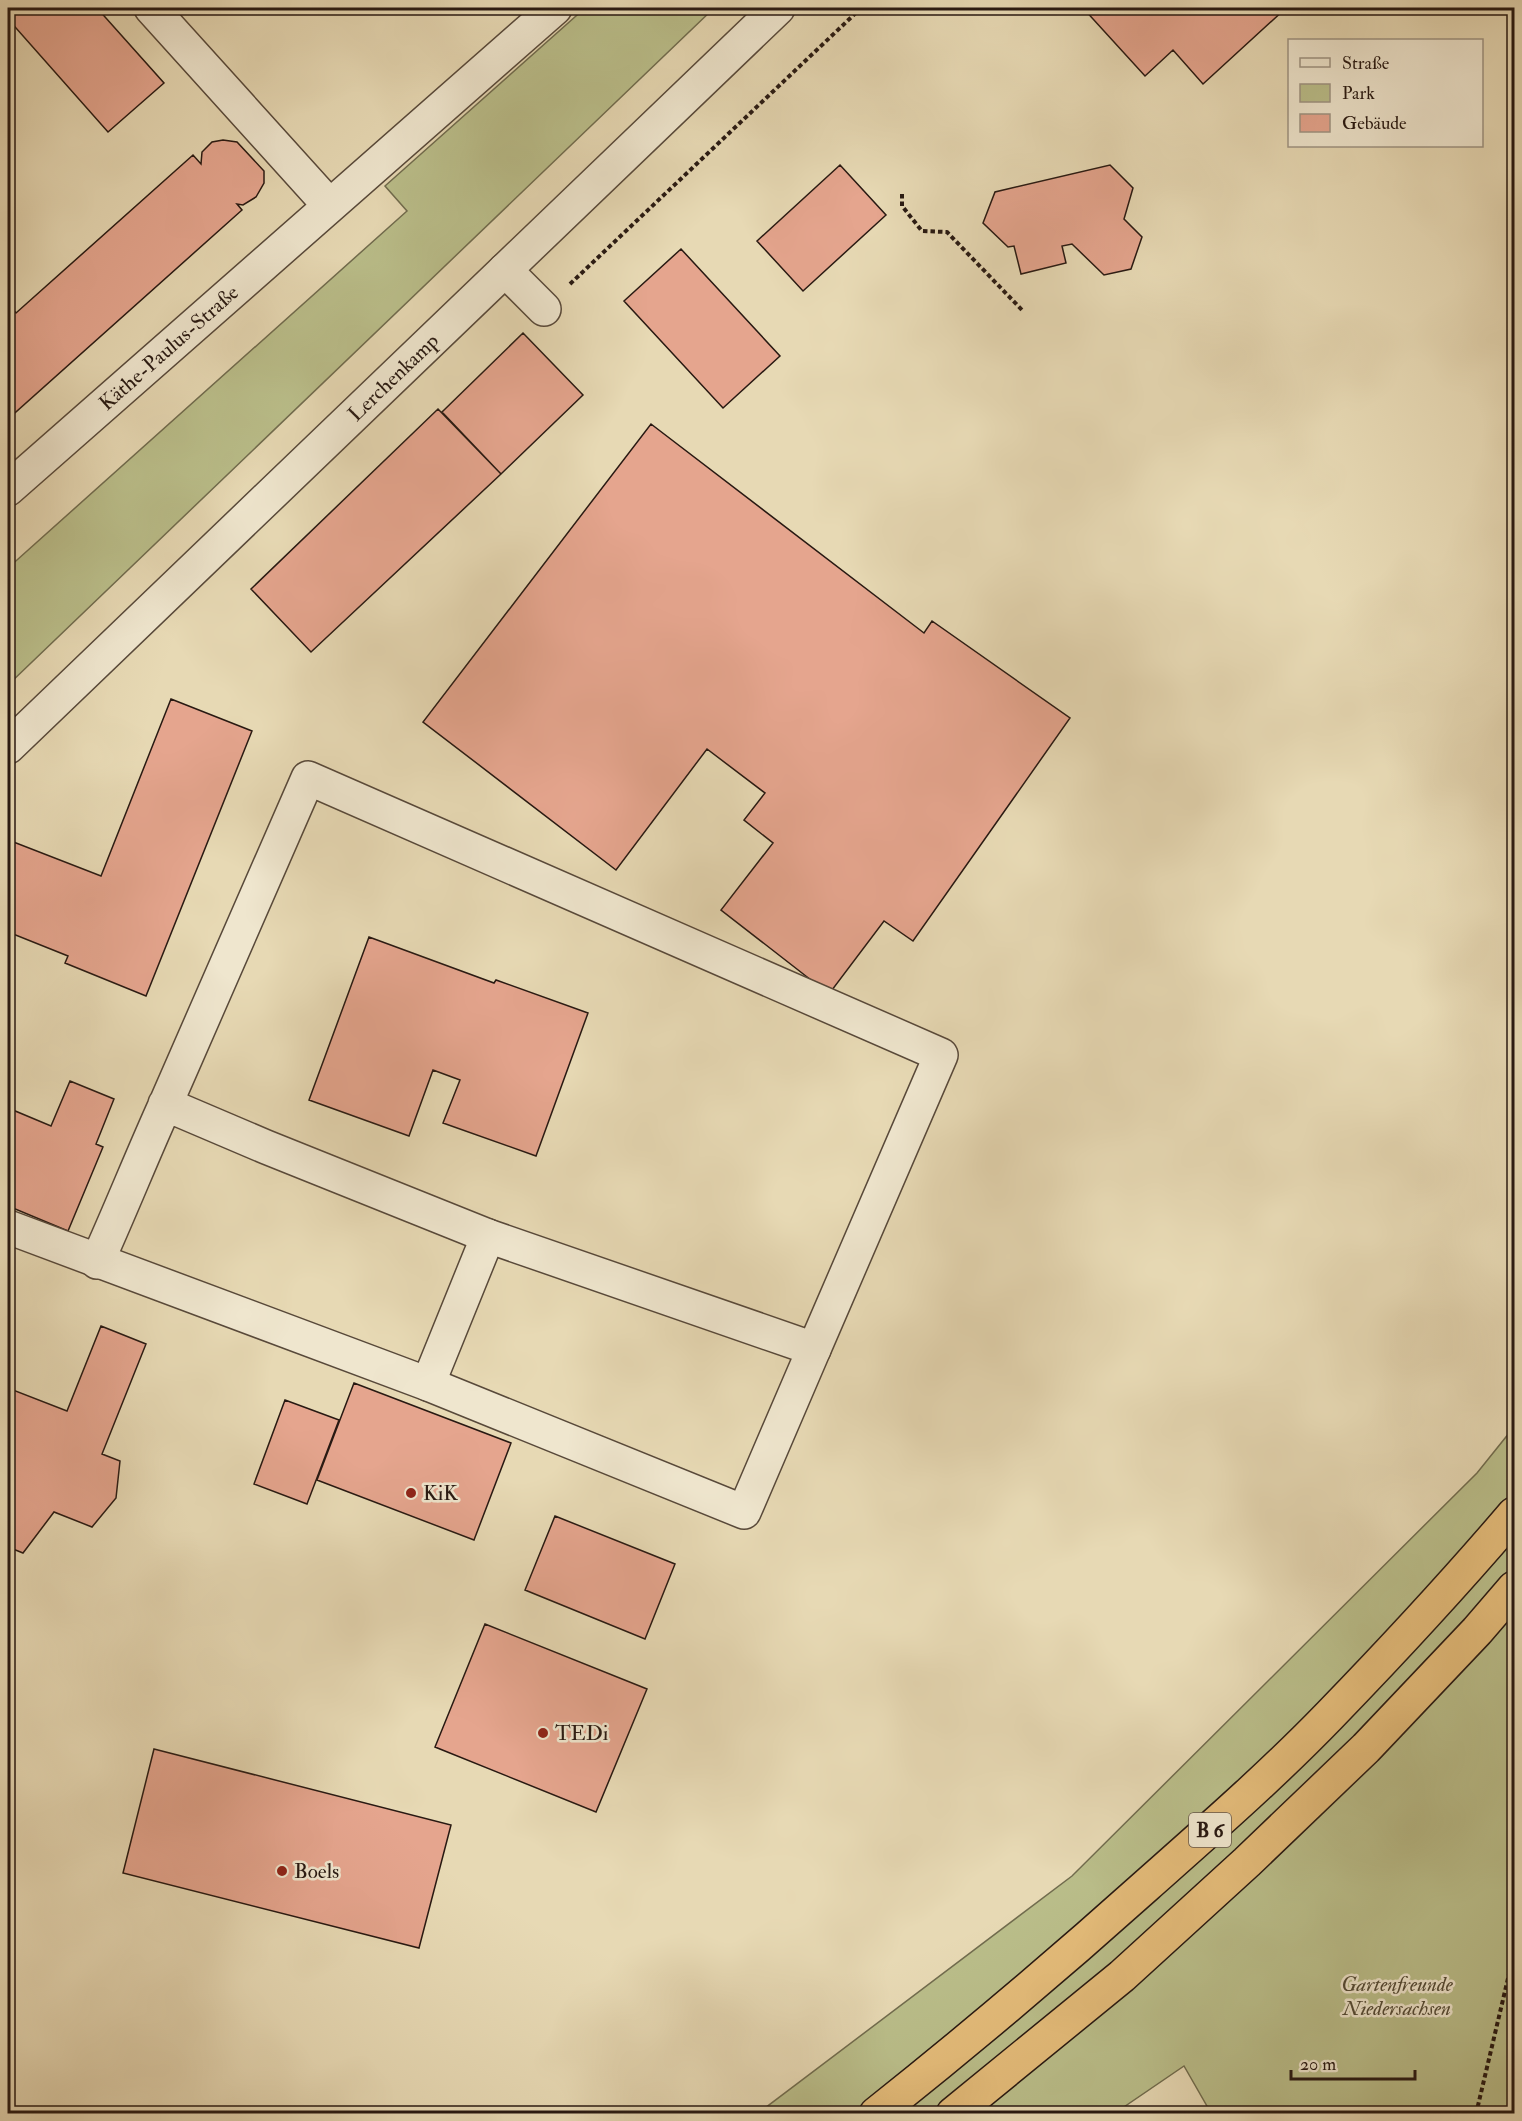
<svg xmlns="http://www.w3.org/2000/svg" width="1522" height="2121" viewBox="0 0 1522 2121" font-family="'IM FELL Double Pica',serif">
<rect width="100%" height="100%" fill="#e7d9b4"/>
<filter id="stains"><feTurbulence type="fractalNoise" baseFrequency=".00333" numOctaves="4"/><feColorMatrix values="0 0 0 0 .2 0 0 0 0 .09 0 0 0 0 .02 0 0 0 .5 -.17"/></filter>
<radialGradient id="worn" r=".72"><stop offset=".6" stop-color="#630" stop-opacity="0"/><stop offset="1" stop-color="#630" stop-opacity=".3"/></radialGradient>
<path fill="#babe8a" stroke="#716c4e" stroke-width="1.5" d="M585,8H714L8,685V568L407,211L385,186Z
M1514,1427V2113H1211L1184,2066L1115,2113L757,2114L1072,1876L1477,1473Z"/>
<path fill="#e5a58e" stroke="#281912" stroke-width="1.5" d="M8,8H97L164,83L108,132L8,19Z
M1083,8H1286L1203,84L1173,50L1145,76Z
M223,140L237,142L264,171V183L256,197L243,205L237,204L242,210L8,419V303L16,313L193,155L201,164L202,152L212,142Z
M840,165L886,215L803,291L757,241Z
M1110,165L1133,188L1124,219L1142,237L1131,269L1104,275L1072,244L1062,246L1066,263L1021,274L1014,246L1008,247L983,223L995,192Z
M681,249L780,356L723,408L624,301Z
M523,333L583,395L501,474L442,412Z
M438,409L501,474L311,652L251,589Z
M651,424L924,633L932,621L1070,718L913,941L884,921L829,994L721,910L773,843L744,820L765,793L707,749L616,870L423,722Z
M171,699L252,731L146,996L65,963L68,956L8,932V850L11,841L101,876Z
M369,937L494,983L496,980L588,1013L536,1156L443,1123L460,1080L433,1070L409,1136L309,1100Z
M70,1081L114,1099L96,1144L103,1147L68,1231L8,1206V1108L51,1126Z
M101,1326L146,1344L102,1454L120,1461L116,1498L92,1527L54,1512L23,1553L8,1547V1388L67,1411Z
M354,1383L511,1443L474,1540L317,1480Z
M285,1400L339,1420L307,1504L254,1484Z
M555,1516L675,1564L645,1639L525,1590Z
M485,1624L647,1689L596,1812L435,1747Z
M154,1749L451,1825L419,1948L123,1873Z"/>
<g fill="none" stroke-linecap="round" stroke-linejoin="round">
<g stroke="#58493a" stroke-width="36">
<g id="minor">
<path d="M151,8L329,205"/>
<path d="M505,270L544,309"/>
<path id="s1" d="M8,489L555,8"/>
<path id="s2" d="M8,747L778,8"/>
<path d="M8,1227L428,1384L744,1512L814,1349"/>
<path d="M97,1262C121,1209 142,1156 166,1103C213,994 261,886 308,778L941,1055L814,1349L488,1236L266,1147L165,1104"/>
<path d="M428,1384L488,1236"/>
</g>
</g>
<g stroke="#281912" stroke-width="36">
<path id="highway" d="M876,2114C969,2040 1059,1964 1147,1885C1209,1830 1272,1775 1330,1715C1393,1650 1455,1583 1514,1514
M953,2114L1122,1976L1247,1862L1366,1748L1477,1631L1514,1588"/>
</g>
<path stroke="#281912" stroke-width="4" stroke-dasharray="4.5 3" stroke-linecap="butt" d="M902,194V206L922,231L947,232L1023,311
M570,284L861,8
M1476,2114L1514,1953"/>
<use href="#minor" stroke="#efe6ce" stroke-width="33"/>
<use href="#highway" stroke="#e4bc7a" stroke-width="33"/>
</g>
<g fill="#8f2418" stroke="#efe6ce" stroke-width="2">
<circle cx="411" cy="1493" r="6"/>
<circle cx="543" cy="1733" r="6"/>
<circle cx="282" cy="1871" r="6"/>
</g>
<g text-anchor="middle" dominant-baseline="central" stroke-width="5" stroke-linejoin="round" paint-order="stroke">
<rect fill="#efe6ce" stroke="#64564a" stroke-width="1.5" x="1189" y="1813" width="42" height="34" rx="4.5"/>
<g font-size="20" font-weight="bold" fill="#281912">
<text x="1210" y="1830">B 6</text>
</g>
<g font-size="21" fill="#281912" stroke="#efe6ce">
<text stroke="none"><textPath href="#s1" startOffset="214">Käthe-Paulus-Straße</textPath></text>
<text stroke="none"><textPath href="#s2" startOffset="534">Lerchenkamp</textPath></text>
</g>
<g font-size="21" fill="#281912" stroke="#efe6ce" text-anchor="start">
<text x="423" y="1493">KiK</text>
<text x="555" y="1733">TEDi</text>
<text x="294" y="1871">Boels</text>
</g>
<g font-size="21" font-style="italic" fill="#544b36" stroke="#efe6ce">
<text x="1397" y="1984">Gartenfreunde<tspan x="1397" dy="24">Niedersachsen</tspan></text>
</g>
</g>
<rect width="1522" height="2121" fill="none" stroke="#e7d9b4" stroke-width="30"/>
<rect x="9" y="9" width="1504" height="2103" fill="none" stroke="#281912" stroke-width="3"/>
<rect x="15" y="15" width="1492" height="2091" fill="none" stroke="#281912" stroke-width="1.5"/>
<rect x="1288" y="39" width="195" height="108" fill="#efe6ce" stroke="#9f9483" stroke-width="1.5"/>
<rect x="1300" y="58" width="30" height="9" fill="#efe6ce" stroke="#9f9483" stroke-width="1.5"/>
<text x="1342" y="69" font-size="18" fill="#281912">Straße</text>
<rect x="1300" y="84" width="30" height="18" fill="#babe8a" stroke="#9f9483" stroke-width="1.5"/>
<text x="1342" y="99" font-size="18" fill="#281912">Park</text>
<rect x="1300" y="114" width="30" height="18" fill="#e5a58e" stroke="#9f9483" stroke-width="1.5"/>
<text x="1342" y="129" font-size="18" fill="#281912">Gebäude</text>
<path d="M1291 2070v9h124v-9" fill="none" stroke="#281912" stroke-width="3"/>
<text x="1300" y="2070" font-size="18" fill="#281912" stroke="#efe6ce" stroke-width="4.5" paint-order="stroke">20 m</text>
<rect width="100%" height="100%" filter="url(#stains)"/>
<rect width="100%" height="100%" fill="url(#worn)"/>
</svg>
